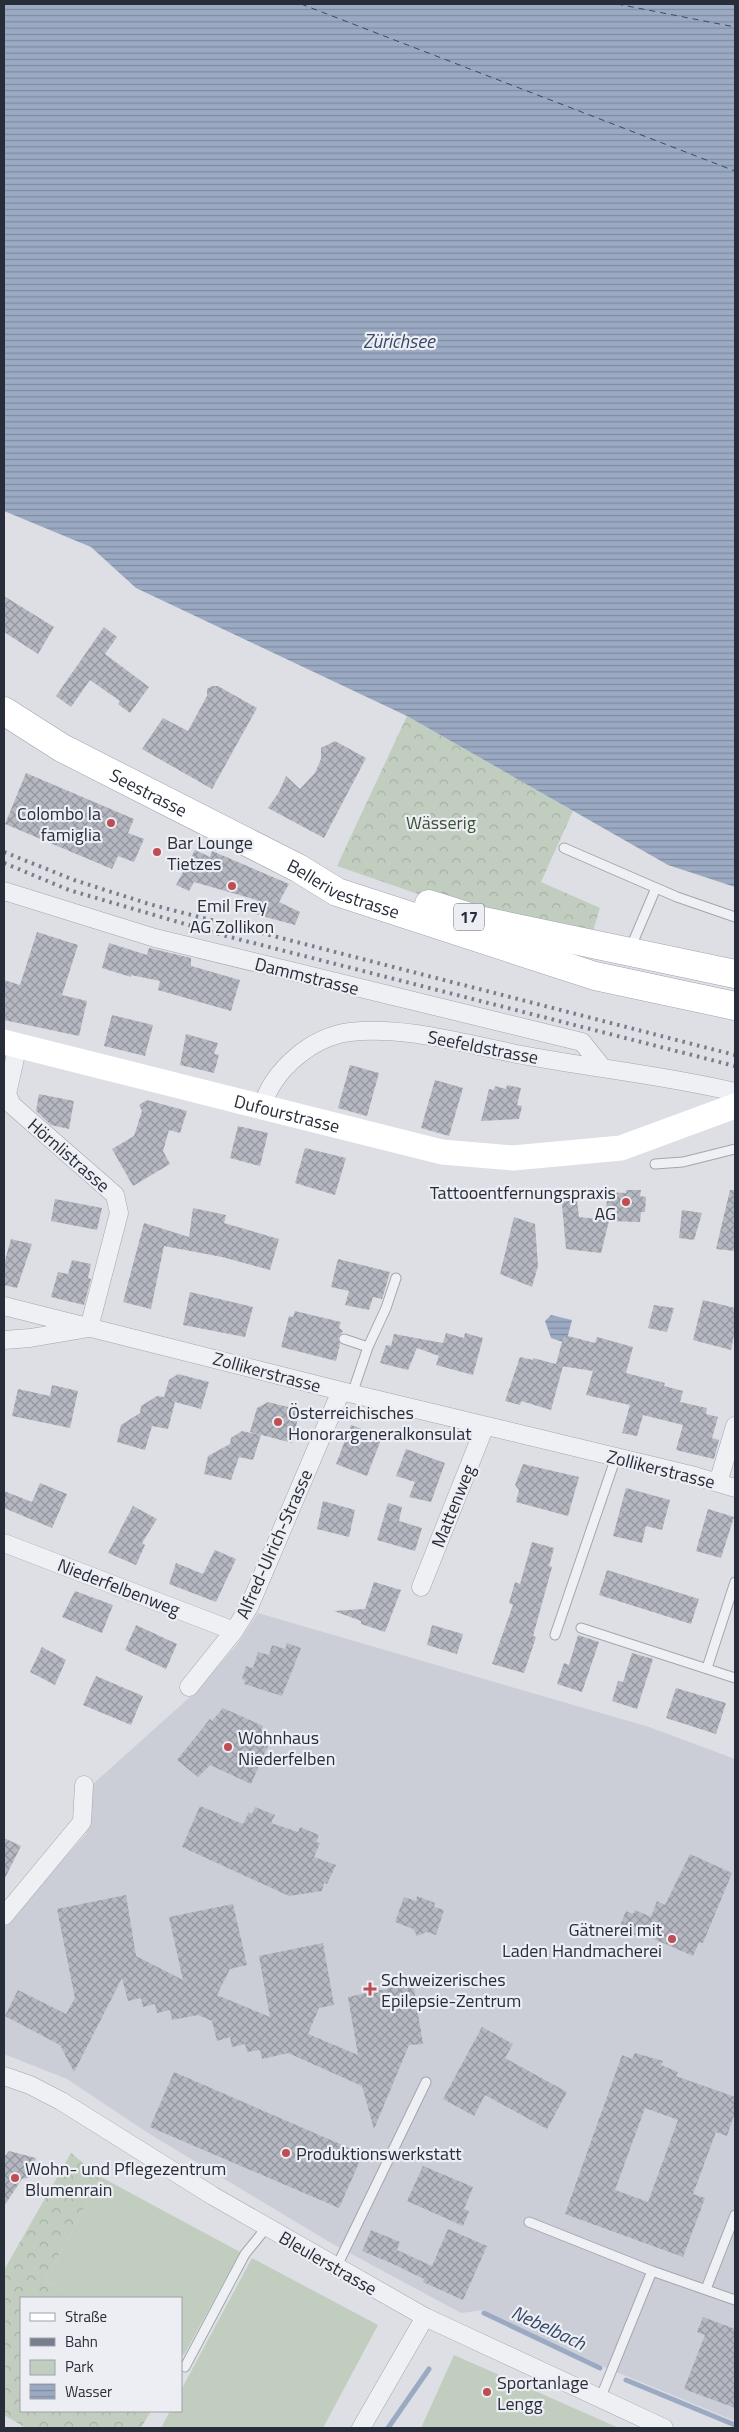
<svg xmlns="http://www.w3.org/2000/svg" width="739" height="2432" viewBox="0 0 739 2432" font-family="'Titillium Web',sans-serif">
<defs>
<pattern id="forest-crowns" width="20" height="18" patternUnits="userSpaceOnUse" patternTransform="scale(1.25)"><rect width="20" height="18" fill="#c1cebf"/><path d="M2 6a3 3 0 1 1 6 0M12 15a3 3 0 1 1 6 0" fill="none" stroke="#a6b1a5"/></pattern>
<pattern id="water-rules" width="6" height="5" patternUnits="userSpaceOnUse" patternTransform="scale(1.25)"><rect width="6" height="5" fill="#9baac2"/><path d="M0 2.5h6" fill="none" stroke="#7e8b9f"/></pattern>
<pattern id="building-cross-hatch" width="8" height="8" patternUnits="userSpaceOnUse" patternTransform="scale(1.25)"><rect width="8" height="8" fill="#b5b8c1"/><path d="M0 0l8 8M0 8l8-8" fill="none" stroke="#93969e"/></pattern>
</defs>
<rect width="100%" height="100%" fill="#dddfe5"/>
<path fill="#cbced6" d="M258,1613L649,1727L735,1759V2421L602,2366L484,2310L461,2313L331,2243L148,2133L67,2079L4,2054V1925L86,1834L93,1784L190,1697L236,1646Z"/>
<path fill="#c1cebf" d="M101,2177L240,2252L184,2355L181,2353V2298H78L45,2281Z
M252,2258L378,2325L323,2428H161L170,2411H181V2390Z
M454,2355L619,2428H421Z"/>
<path fill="url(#forest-crowns)" d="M407,716L573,811L541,882L600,908L593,931L473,913L337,866Z
M71,2153L101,2177L45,2281L78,2298H21V2411H151L141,2428H26L4,2415V2270Z"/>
<path fill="url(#water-rules)" d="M4,4H735V887L668,865L407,716L136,588L91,547L4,511Z
M551,1315L572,1320L566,1343L551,1338L545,1321Z"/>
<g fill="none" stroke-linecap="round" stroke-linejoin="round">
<path stroke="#9baac2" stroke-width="5" d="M484,2313L600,2368
M626,2380L735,2425
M388,2428L429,2369"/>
<path stroke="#374969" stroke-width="1" stroke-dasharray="6 5" stroke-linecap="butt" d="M301,4L735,171
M617,4L735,27"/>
</g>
<path fill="url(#building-cross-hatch)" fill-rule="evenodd" d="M4,596L54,627L38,654L4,632Z
M104,627L117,637L105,654L149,687L130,713L118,704L120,701L90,680L71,707L56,696Z
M212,686H218L257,708L212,789L142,749L163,718L188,731L207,696V689Z
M335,741L366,758L324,838L268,808L279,792L286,776L300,789L315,773L321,759V748Z
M26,773L134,819L128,833L144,839L134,862L118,856L112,869L5,824Z
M195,850L210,857L212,851L289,884L279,902L300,912L295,925L251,913L257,900L194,882L189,891L176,885Z
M37,932L78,945L62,995L87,1001L79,1036L4,1020V980L20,985Z
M109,943L147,955L149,948L191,958V966L240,980L231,1011L158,990L160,981L131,975V977L102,968Z
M112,1015L153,1025L145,1056L104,1046Z
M186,1034L218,1043L214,1054L219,1055L214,1073L180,1065Z
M350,1065L379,1073L367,1116L338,1108Z
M435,1080L463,1088L449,1136L421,1128Z
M507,1085L521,1088L517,1105L522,1106L519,1119L481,1121L489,1089L494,1090L495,1086L506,1089Z
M39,1094L74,1101L69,1129L51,1125L36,1111Z
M147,1100L187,1111L180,1133L169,1130L163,1151L170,1164L133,1186L112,1149L134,1136L142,1111L139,1105Z
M238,1126L268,1133L260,1166L230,1158Z
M305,1148L346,1158L335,1195L295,1183Z
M626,1190H641L640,1196L646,1197L645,1212H641L640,1222L609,1221L601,1253L566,1249L561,1194L576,1192L579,1217L606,1220L607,1192L626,1193Z
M730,1190H735V1251L716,1249Z
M55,1199L102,1208L97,1230L51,1221Z
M193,1208L226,1215L224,1223L279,1239L270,1270L222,1257L164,1246L151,1309L123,1302L144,1223L189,1237Z
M682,1210L702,1213L694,1240L679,1238Z
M514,1217L535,1224L538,1266L532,1287L500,1274Z
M11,1239L32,1244L17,1288L4,1285V1264Z
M338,1259L390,1272L382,1299L373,1297L369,1310L345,1305L349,1291L331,1287Z
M72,1260L91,1264L88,1278L91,1279L84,1305L51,1297L58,1272L68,1274Z
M190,1292L253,1307L245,1337L183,1325Z
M703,1300L735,1308V1330L731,1350L693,1340Z
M654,1305L674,1308L667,1332L648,1328Z
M295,1311L341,1322L339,1328L343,1331L338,1338L340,1344L336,1361L281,1347L289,1316L293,1317Z
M446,1333L464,1338L465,1333L483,1338L473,1375L436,1365L439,1356L417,1348L408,1370L380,1363L386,1345L391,1346L394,1334L443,1343Z
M564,1335L595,1343L597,1337L633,1347L626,1373L665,1383L664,1386L683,1391L680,1402L707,1408L706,1414L718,1417L712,1438L719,1440L714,1459L676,1450L683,1425L643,1415L637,1436L622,1433L630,1405L586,1395L593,1371L561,1366H563L551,1410L521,1401L520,1405L505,1401L520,1357L533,1360V1358L556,1364Z
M178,1374L209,1382L201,1409L175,1402L168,1429L152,1426L145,1450L117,1442L121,1425L140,1413L141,1406L157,1396L164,1397L169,1380Z
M52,1385L78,1391L70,1428L12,1416L18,1389L50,1396Z
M268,1402L300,1410L292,1443L250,1432L257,1408Z
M351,1425L382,1437L367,1476L336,1464Z
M242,1431L261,1435L253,1460L239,1457L231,1480L204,1474L208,1456L230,1444L231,1438Z
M406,1449L445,1463L431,1502L409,1497L415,1482L396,1476Z
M523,1464L579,1477L568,1516L516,1502L519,1490L515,1485Z
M40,1483L67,1494L52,1528L4,1508V1491L32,1502Z
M626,1488L670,1500L662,1530L646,1526L642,1543L613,1536Z
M323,1501L355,1510L349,1537L317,1529Z
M388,1503L402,1507L399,1521L422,1528L415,1551L377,1540Z
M133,1506L157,1519L142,1543L145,1545L136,1565L108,1553Z
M708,1509L734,1517L721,1558L696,1551Z
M532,1542L554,1548L549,1566L552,1567L533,1636L536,1637L524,1673L492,1664L513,1605L509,1603L515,1582L520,1584Z
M215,1550L236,1559L216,1602L169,1584L176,1563L203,1574Z
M607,1570L699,1599L691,1624L599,1595Z
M374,1582L401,1590L385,1632L361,1624V1621L334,1611L365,1609Z
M75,1591L113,1605L102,1633L62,1617Z
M136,1625L177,1644L166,1669L125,1650Z
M432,1625L463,1634L457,1654L427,1645Z
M578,1635L599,1642L582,1692L557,1684L564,1663L569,1665Z
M287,1643L301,1648L282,1696L244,1684L245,1680L242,1679L246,1666L253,1668L258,1652L269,1655L272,1645L285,1649Z
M42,1647L66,1660L55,1685L30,1672Z
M632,1653L653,1659L637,1709L612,1701L618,1681L623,1682Z
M96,1676L143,1696L131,1725L83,1705Z
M676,1688L726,1703L716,1734L666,1718Z
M223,1708L263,1726L261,1729L273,1735L251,1784L210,1765L198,1777L177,1760L210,1719L212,1721Z
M200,1806L243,1824L249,1812L252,1814L255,1807L275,1815L271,1823L298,1832L300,1827L319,1835L316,1842L320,1843L314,1857L336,1865L327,1884L324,1883L322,1891L289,1896L182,1847Z
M4,1838L21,1846L4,1880Z
M690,1854L732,1873L703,1943L699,1942L693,1956L640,1933L639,1937L619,1928L626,1911L633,1914L635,1910L651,1917L657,1901L665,1905Z
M126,1895L136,1956L183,1980L169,1917L233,1904L247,1965L230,1969L217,1995L270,2017L259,1956L323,1943L334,2005L319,2008L308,2034L358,2055L348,1997L413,1983L423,2044L409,2045L374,2129L362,2086L288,2053L262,2059L260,2050L247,2052L245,2044L232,2047L230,2037L217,2041L212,2021L198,2015L172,2020L170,2010L157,2013L155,2004L143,2007L141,1998L128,2001L122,1978L74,2072L60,2045L5,2016L18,1990L66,2014L75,1998L57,1909Z
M417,1896L435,1903L434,1907L444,1910L436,1935L427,1932L417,1936L413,1929L395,1922L404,1897L416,1901Z
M482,2027L513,2044L505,2058L567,2092L547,2129L485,2095L474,2116L443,2099Z
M635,2053L663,2061L661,2065L678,2072L676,2076L735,2097V2112L727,2136L716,2132L693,2194L705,2198L683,2257L565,2214L622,2055L632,2059ZM645,2108L678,2120L648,2202L615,2190Z
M174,2072L363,2154L339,2208L150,2127Z
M9,2151L36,2158L30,2177L22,2179L4,2206V2157Z
M423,2166L473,2187L464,2209L469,2211L463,2226L407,2201Z
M448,2229L487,2246L463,2300L423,2282L424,2279L391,2263L362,2251L371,2230L400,2242L397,2250L432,2266Z
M703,2317L735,2329V2408L684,2389L705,2335L697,2332Z"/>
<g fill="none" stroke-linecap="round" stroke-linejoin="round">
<g stroke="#a3a6ae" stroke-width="11">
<path id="lane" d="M564,848L677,897L735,917
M630,949L656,888
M655,1164L683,1162L735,1149
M344,1339L368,1347L352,1394
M368,1347L386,1308L396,1278
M581,1628L735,1678
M555,1635L616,1457
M707,1668L735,1582
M529,2222L652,2271L735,2300
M336,2268L426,2082
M706,2289L735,2215
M185,2367L245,2254L267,2227
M600,2399L652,2271"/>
</g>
<g stroke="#a3a6ae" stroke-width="19">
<path id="street" d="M4,891L155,938L582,1042L602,1067
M262,1107C273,1070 311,1037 350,1032C408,1025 475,1047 533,1057C601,1069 668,1076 735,1092
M4,1306L341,1391L695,1476L735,1488
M4,1340L30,1338L89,1328L119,1213L115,1195L12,1105L7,1094L18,1045
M718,1483L735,1426
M4,1543L234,1631
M421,1587L485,1426
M189,1687L234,1631L249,1607L341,1391
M4,1916L82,1822L84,1785
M4,2076L30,2085L61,2101L213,2196L425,2317L664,2428
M361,2428L425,2317"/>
</g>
<g stroke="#9da3af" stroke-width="29">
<g id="primary">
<path id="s2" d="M4,711L62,748L298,868L337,892L595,976L735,1006"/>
<path d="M429,904L483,921L735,974"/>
</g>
</g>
<use href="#lane" stroke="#eff0f4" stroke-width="9"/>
<use href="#street" stroke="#eff0f4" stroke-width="18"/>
<path stroke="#fff" stroke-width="25" id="s1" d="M4,1042L442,1152L513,1158L621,1148L735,1106"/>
<use href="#primary" stroke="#fff" stroke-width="28"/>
<path stroke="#787e8d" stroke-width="4" stroke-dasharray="2.5 5" stroke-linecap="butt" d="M4,852L74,880L149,904L735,1055
M4,863L69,890L226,936L735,1066"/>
</g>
<g fill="#be4d54" stroke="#eceef3" stroke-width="2">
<circle cx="111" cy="823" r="5"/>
<circle cx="157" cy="852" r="5"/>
<circle cx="232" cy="886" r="5"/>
<circle cx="626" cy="1202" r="5"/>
<circle cx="278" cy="1422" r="5"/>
<circle cx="228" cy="1747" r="5"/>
<circle cx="672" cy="1939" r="5"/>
<path d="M367.5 1981.5h5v5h5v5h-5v5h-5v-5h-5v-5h5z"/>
<circle cx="286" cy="2153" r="5"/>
<circle cx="15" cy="2178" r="5"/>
<circle cx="487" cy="2392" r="5"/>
</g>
<g text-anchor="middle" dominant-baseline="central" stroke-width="4.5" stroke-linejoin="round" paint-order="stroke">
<rect fill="#eceef3" stroke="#636772" stroke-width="1" x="454" y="903.5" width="30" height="27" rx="4"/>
<g font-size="16" font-weight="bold" fill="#282d3a">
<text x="469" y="917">17</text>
</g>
<g font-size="18" fill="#282d3a" stroke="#eceef3">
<text stroke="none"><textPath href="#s2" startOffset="166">Seestrasse</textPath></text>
<text stroke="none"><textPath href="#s2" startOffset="384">Bellerivestrasse</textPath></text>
<text transform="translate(307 976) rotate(14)">Dammstrasse</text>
<text transform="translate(483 1047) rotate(11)">Seefeldstrasse</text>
<text stroke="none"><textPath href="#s1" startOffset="292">Dufourstrasse</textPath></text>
<text transform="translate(69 1155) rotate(41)">Hörnlistrasse</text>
<text transform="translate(267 1372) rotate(15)">Zollikerstrasse</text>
<text transform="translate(661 1469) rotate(14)">Zollikerstrasse</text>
<text transform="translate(453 1506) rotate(-68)">Mattenweg</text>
<text transform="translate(274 1544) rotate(-66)">Alfred-Ulrich-Strasse</text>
<text transform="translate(119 1587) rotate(21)">Niederfelbenweg</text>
<text transform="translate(328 2263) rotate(30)">Bleulerstrasse</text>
</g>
<g font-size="18" fill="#282d3a" stroke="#eceef3" text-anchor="start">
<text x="101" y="813" text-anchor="end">Colombo la<tspan x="101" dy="21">famiglia</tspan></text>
<text x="167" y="842">Bar Lounge<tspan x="167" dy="21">Tietzes</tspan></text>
<text x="232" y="905" text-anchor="middle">Emil Frey<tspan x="232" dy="21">AG Zollikon</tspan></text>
<text x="616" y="1192" text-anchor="end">Tattooentfernungspraxis<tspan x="616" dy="21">AG</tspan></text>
<text x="288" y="1412">Österreichisches<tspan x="288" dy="21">Honorargeneralkonsulat</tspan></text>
<text x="238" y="1737">Wohnhaus<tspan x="238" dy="21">Niederfelben</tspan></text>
<text x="662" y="1929" text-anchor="end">Gätnerei mit<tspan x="662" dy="21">Laden Handmacherei</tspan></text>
<text x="381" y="1979">Schweizerisches<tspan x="381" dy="21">Epilepsie-Zentrum</tspan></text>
<text x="296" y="2153">Produktionswerkstatt</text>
<text x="25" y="2168">Wohn- und Pflegezentrum<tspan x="25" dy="21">Blumenrain</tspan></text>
<text x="497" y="2382">Sportanlage<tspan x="497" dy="21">Lengg</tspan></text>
</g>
<g font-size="18" fill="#3a5437" stroke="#eceef3">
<text x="441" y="822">Wässerig</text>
</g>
<g font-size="19" font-style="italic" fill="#374969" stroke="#eceef3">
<text x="399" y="340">Zürichsee</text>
<text transform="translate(549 2327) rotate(25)">Nebelbach</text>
</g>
</g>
<rect width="739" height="2432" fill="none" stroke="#282d3a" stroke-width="10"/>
<rect x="20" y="2297" width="162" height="115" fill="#eceef3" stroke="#9ea1a9"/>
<rect x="30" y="2313" width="25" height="8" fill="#ffffff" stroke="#9ea1a9"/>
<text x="65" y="2322" font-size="15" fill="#282d3a">Straße</text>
<rect x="30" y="2338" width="25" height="8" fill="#787e8d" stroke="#9ea1a9"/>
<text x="65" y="2347" font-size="15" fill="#282d3a">Bahn</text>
<rect x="30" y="2360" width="25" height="15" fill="#c1cebf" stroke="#9ea1a9"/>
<text x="65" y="2372" font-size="15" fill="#282d3a">Park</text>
<rect x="30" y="2384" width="25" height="15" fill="url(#water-rules)" stroke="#9ea1a9"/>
<text x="65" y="2397" font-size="15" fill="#282d3a">Wasser</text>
</svg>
